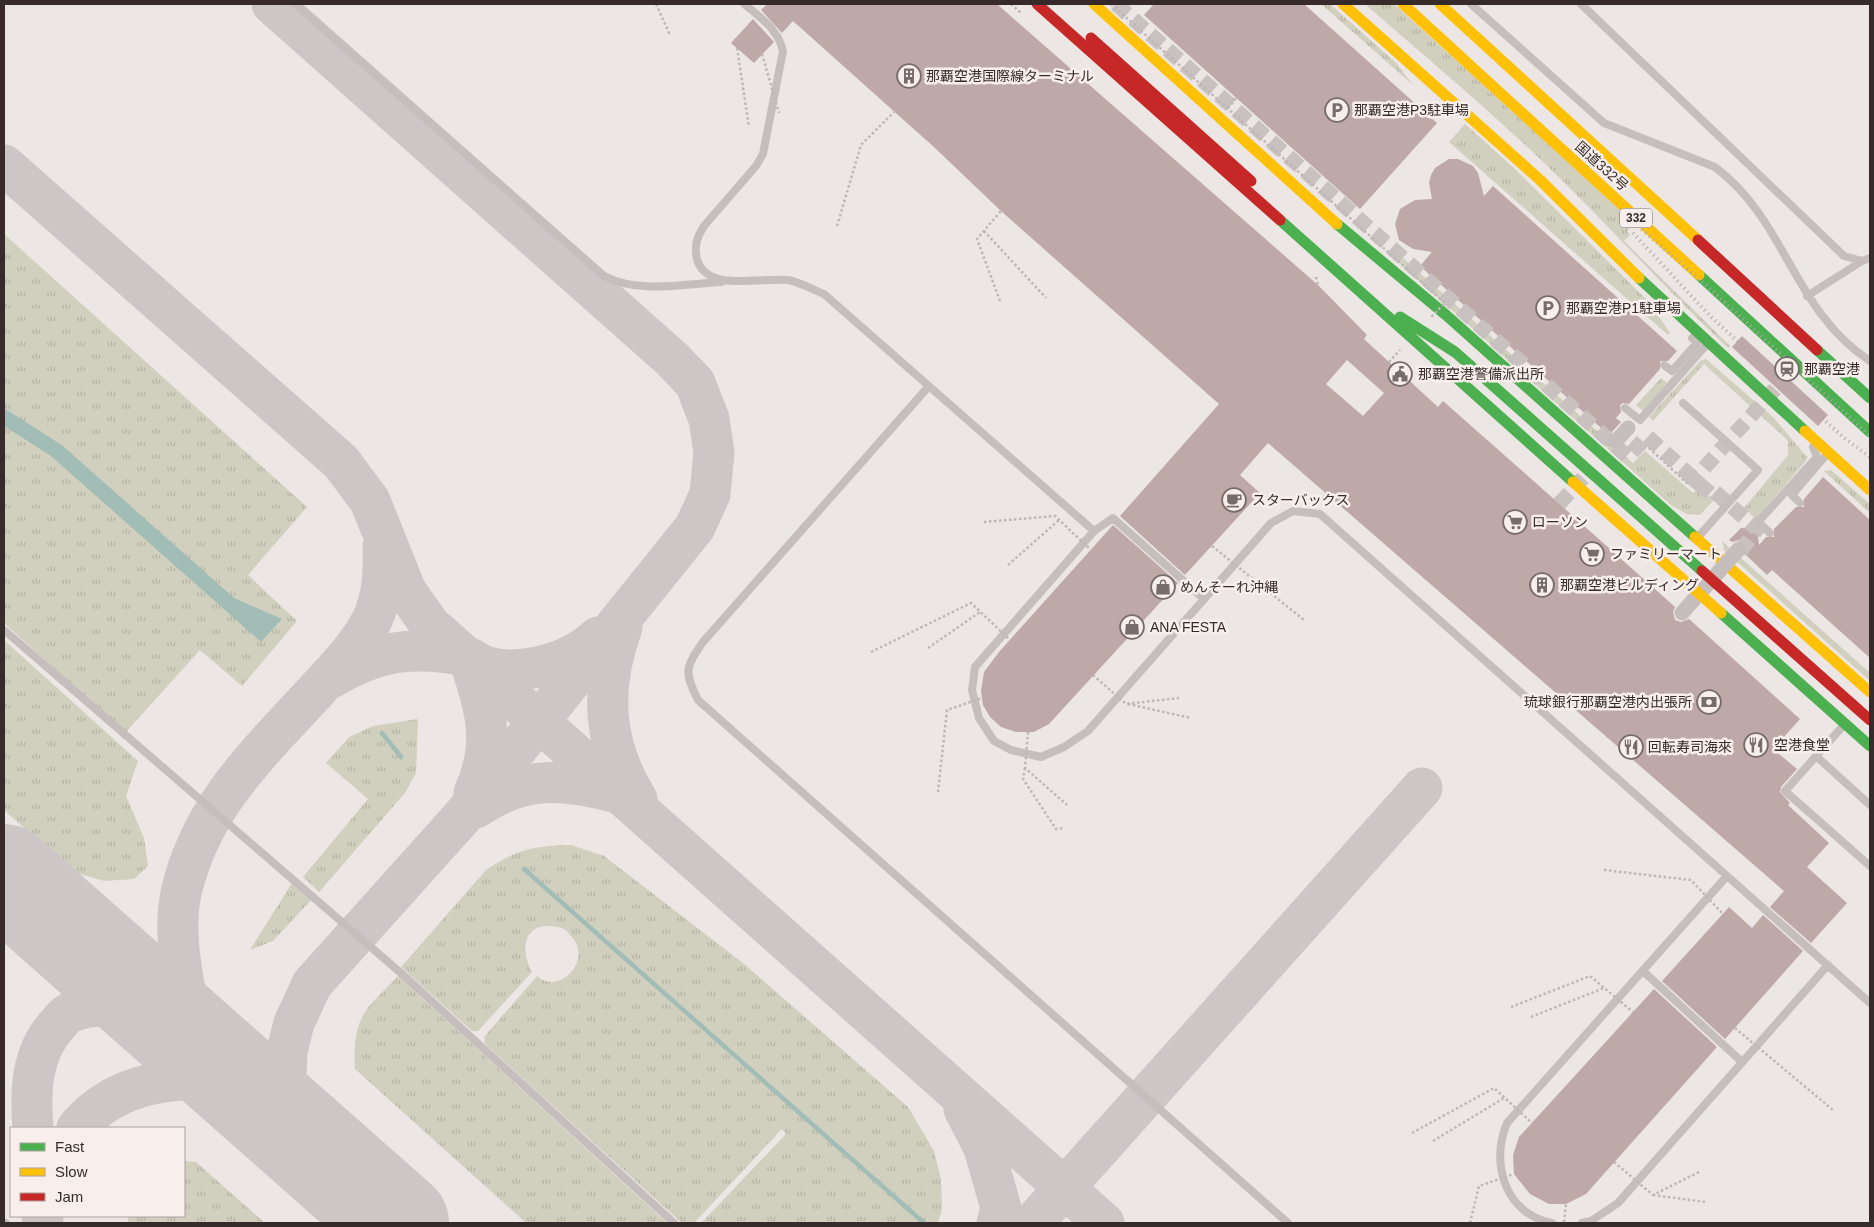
<svg xmlns="http://www.w3.org/2000/svg" width="1874" height="1227" viewBox="0 0 1874 1227" font-family="Helvetica,'Noto Sans JP',sans-serif">
<defs>
<pattern id="grass-tufts" width="24" height="20" patternUnits="userSpaceOnUse" patternTransform="scale(1.25)"><rect width="24" height="20" fill="#d1d0bf"/><path d="M3 7l-1-3M5 7V3M7 7l1-3M15 17l-1-3M17 17v-4M19 17l1-3" fill="none" stroke="#b4b3a4"/></pattern>
</defs>
<rect width="100%" height="100%" fill="#ece6e4"/>
<path fill="url(#grass-tufts)" d="M1321,4H1330L1396,63L1413,85Z
M1365,4H1394L1636,223L1627,231L1630,235L1624,241L1730,346L1728,348C1663,287 1605,221 1541,160C1485,106 1424,56 1365,4Z
M1465,124L1515,169L1650,303L1670,333L1668,335L1449,142Z
M4,234L307,507L248,575L297,621L242,686L200,650L125,733L4,623Z
M1393,249L1633,463L1645,451L1693,493L1699,487L1714,500L1700,515L1687,514L1672,506L1388,253Z
M1706,359L1774,418L1807,457L1805,462L1756,519L1744,508L1788,455V441L1782,435L1704,364L1653,421L1649,417L1700,361Z
M1661,378L1667,383L1643,411L1636,405Z
M1831,470L1870,504V513L1824,471Z
M1722,541L1870,673V681L1724,550Z
M4,640L138,761L126,796L144,838L148,866L134,879L104,881L73,872L4,810Z
M418,719L416,773L405,793L319,892L303,877L368,799L326,763L349,737L373,726Z
M571,845L604,856L743,963L908,1107L934,1151L941,1179L942,1209L938,1223H701L786,1134L782,1129L694,1223H682L485,1044L484,1037L537,976C558,996 593,961 572,937C567,931 565,928 557,927C524,920 519,949 532,972L478,1031H472L401,967L486,870C517,849 534,846 571,845Z
M292,883L312,899L273,941L250,950Z
M398,976L667,1223H526L355,1069C353,1016 363,1012 398,976Z
M184,1161L196,1162L265,1223H128V1216H184Z"/>
<path fill="#a2bcb6" d="M4,408L63,446L234,598L282,619L261,642L51,456L4,426Z"/>
<g fill="none" stroke-linecap="round" stroke-linejoin="round">
<path stroke="#a2bcb6" stroke-width="4.5" d="M382,733L401,757
M524,869L924,1223"/>
<path stroke="#ccc7c6" stroke-width="41" d="M272,4L672,359L695,383L709,419L714,452L710,494L695,527L462,817L312,984L294,1023L287,1051L286,1076L295,1116L308,1144
M4,165L341,462L370,501L406,591L430,625L1104,1223
M622,627C600,688 602,743 637,799
M469,658C485,709 497,742 474,793
M331,678C358,662 385,651 417,651C433,651 455,653 470,658C476,661 481,665 487,667C523,676 571,663 598,637
M476,808C525,774 567,779 621,794
M197,1046C187,1000 171,939 181,893C201,806 258,754 316,691C335,670 359,646 372,620C383,596 384,571 383,546
M964,1109L984,1148L1001,1208L997,1223
M33,1128C30,1092 31,1052 58,1024C61,1020 65,1015 69,1013C96,1001 131,1005 159,1013
M77,1128C118,1079 181,1075 240,1083
M42,1216L43,1223
M1033,1223L1422,788"/>
<path stroke="#ccc7c6" stroke-width="102" d="M4,875L398,1223"/>
</g>
<path fill="#bea8a8" fill-rule="evenodd" d="M767,4H997L1318,285L1367,335L1364,339L1438,407L1443,401L1555,500L1564,490L1573,499L1564,508L1675,607L1673,612L1675,620L1681,622L1689,619L1800,719L1773,749L1797,769L1781,787L1780,792L1790,803L1788,805L1829,843L1807,867L1847,903L1811,943L1770,907L1784,891L1268,443L1240,475L1260,493L1185,575L1120,516L1219,404L1001,211L935,148L793,21L782,33L761,10ZM1347,360L1384,393L1363,416L1326,384Z
M1154,4H1304L1437,123L1360,209L1144,15Z
M753,19L774,42L754,63L731,43Z
M1449,159H1458L1473,166L1478,173L1484,196L1493,186L1677,351L1668,361H1660V369L1629,404L1623,403L1620,405L1621,412L1616,418L1621,422L1609,435L1420,266L1432,252L1413,249L1399,240L1395,224L1400,209L1415,200L1432,199L1429,183L1431,175L1435,168Z
M1742,336L1828,415L1818,426L1732,347Z
M1823,477L1870,520V658L1772,570L1767,575L1746,555L1748,547L1745,542L1740,540L1732,542L1729,540L1741,528L1757,529L1759,545L1766,537H1774V529L1796,507H1804V499Z
M1113,525L1178,583L1049,724L1034,732H1016L1001,727L990,717L983,705L981,691L984,672L999,652Z
M1729,907L1752,928L1763,915L1803,951L1725,1039L1662,981Z
M1654,989L1717,1047L1586,1194L1566,1204H1549L1530,1194L1514,1174L1513,1155L1519,1137Z"/>
<g fill="none" stroke-linecap="round" stroke-linejoin="round">
<path stroke="#c8c1bf" stroke-width="15" stroke-dasharray="15 8" stroke-linecap="butt" d="M1116,4L1628,457L1647,436L1715,498
M1689,485L1775,389
M1715,492L1757,529L1739,553
M1559,504L1583,478"/>
<path stroke="#beb7b5" stroke-width="2.5" stroke-dasharray="2.5 2.5" stroke-linecap="butt" d="M656,4L670,35
M1011,4L1021,13
M737,48L749,127
M837,226L861,145L894,112
M984,231L1046,298
M1316,277L1318,285
M1000,301L977,239L1001,211
M1649,448L1689,485
M1008,565L1059,520
M928,648L980,612
M1128,704L1191,718
M1025,768L1023,779L1056,829L1065,828
M1531,1017L1604,988
M1433,1141L1504,1098
M1653,1195L1706,1202
M1564,1222L1566,1204"/>
<path stroke="#c6bebc" stroke-width="8" d="M295,4L604,276C638,294 684,284 721,282
M744,4C761,18 778,29 783,51L763,154L756,166L704,226C697,237 694,246 697,259C706,293 761,277 788,280C800,282 813,290 824,294L1094,531L975,667L972,690L979,718L994,741L1011,750L1041,757L1064,747L1088,731L1271,523L1293,511L1320,514L1870,1003
M1471,4L1604,123L1715,167C1787,221 1793,311 1870,361
M1581,4L1844,256L1862,261L1870,258
M1807,296L1862,261
M1664,365L1672,371L1697,343L1692,338
M929,386L703,642C685,668 684,672 698,700L1288,1223
M1683,403L1758,470L1698,537
M1625,408L1640,420L1707,344
M1800,503L1792,495L1828,453
M1094,531L1113,518L1204,599
M1770,533L1758,522L1817,457L1813,447
M4,630L402,974L674,1223
M1842,727L1785,791L1870,866
M1816,756L1870,805
M1643,971L1742,1062
M4,1222L6,1223
M1552,1223C1505,1214 1490,1163 1507,1123L1727,876
M1582,1223L1591,1221L1618,1203L1828,965"/>
<path stroke="#c6bebc" stroke-width="15" d="M1616,441L1628,428"/>
<path stroke="#4caf50" stroke-width="11" d="M1337,224L1446,315L1695,537
M1699,275L1870,432
M1639,278L1805,431
M1817,350L1870,398"/>
<path stroke="#ffc107" stroke-width="11" d="M1094,4L1337,224
M1343,4L1540,180L1639,278
M1403,4L1699,275
M1440,4L1698,240
M1805,431L1870,490
M1695,537L1870,692"/>
<path stroke="#c62828" stroke-width="11" d="M1091,38L1251,181
M1698,240L1817,350"/>
<path stroke="#ada8a7" stroke-width="4" stroke-dasharray="1 4" stroke-linecap="butt" d="M1638,226L1709,288L1870,436
M1633,233L1711,317L1843,437L1870,457"/>
<path stroke="#beb7b5" stroke-width="2.5" stroke-dasharray="2.5 2.5" stroke-linecap="butt" d="M1111,4L1445,303L1431,317
M762,54L779,113
M1228,108L1236,98
M1389,362L1400,350
M984,522L1055,516L1090,549
M1212,546L1304,620
M871,652L971,603L1010,640
M1093,675L1126,704L1179,698
M1028,732L1025,768L1067,805
M938,792L947,710L982,698
M1604,870L1691,880L1723,914
M1511,1007L1590,976L1633,1012
M1735,1028L1833,1110
M1412,1133L1494,1088L1532,1123
M1614,1162L1653,1195L1699,1172
M1470,1223L1479,1186L1514,1174"/>
<path stroke="#c6bebc" stroke-width="15" d="M1682,613L1739,549"/>
<path stroke="#4caf50" stroke-width="11" d="M1280,220L1573,482
M1400,317L1455,352L1702,571
M1721,613L1870,746"/>
<path stroke="#ffc107" stroke-width="11" d="M1573,482L1721,613"/>
<path stroke="#c62828" stroke-width="11" d="M1037,4L1280,220
M1702,571L1870,720"/>
</g>
<defs>
<g id="building-ring" transform="scale(1.25)"><circle r="9.5" fill="#f8efec" stroke="#766c6b" stroke-width="1.5"/><path d="M-4-6H4V6H1V3H-1V6H-4ZM-2.5-4.3h1.7v1.8h-1.7ZM.8-4.3h1.7v1.8H.8ZM-2.5-1h1.7V.8h-1.7ZM.8-1h1.7V.8H.8Z" fill="#766c6b"/></g>
<g id="parking-ring" transform="scale(1.25)"><circle r="9.5" fill="#f8efec" stroke="#766c6b" stroke-width="1.5"/><path d="M-3.5-5.5H1a3.5 3.5 0 0 1 0 7H-1V5.5H-3.5ZM-1-3.4V-.6H.8a1.4 1.4 0 0 0 0-2.8Z" fill="#766c6b"/></g>
<g id="station-ring" transform="scale(1.25)"><circle r="9.5" fill="#f8efec" stroke="#766c6b" stroke-width="1.5"/><path d="M-3-6H3Q5-6 5-4V2Q5 4 3 4L4.5 6H3L1.5 4h-3L-3 6H-4.5L-3 4Q-5 4-5 2V-4Q-5-6-3-6ZM-3.5-4v3h7v-3ZM-3.5 1v1.5H-2V1ZM2 1v1.5H3.5V1Z" fill="#766c6b"/></g>
<g id="civic-ring" transform="scale(1.25)"><circle r="9.5" fill="#f8efec" stroke="#766c6b" stroke-width="1.5"/><path d="M-.6-6.5H3V-4.5H.6V-3L4-1V1h2V6H-6V1h2V-1L-.6-3ZM-1.2 2.5V6h2.4V2.5Z" fill="#766c6b"/></g>
<g id="cafe-ring" transform="scale(1.25)"><circle r="9.5" fill="#f8efec" stroke="#766c6b" stroke-width="1.5"/><path d="M-5.5-4.5H6V0H3Q3 3.5 0 3.5H-2.5Q-5.5 3.5-5.5 0ZM3-3.2v2h1.7v-2ZM-6 4.5H4V6H-6Z" fill="#766c6b"/></g>
<g id="supermarket-ring" transform="scale(1.25)"><circle r="9.5" fill="#f8efec" stroke="#766c6b" stroke-width="1.5"/><path d="M-6-5.5h2.5l.6 2H6L4.5 2H-2.5L-4.4-4H-6ZM-1.5 3.2a1.3 1.3 0 1 0 .1 0ZM3 3.2a1.3 1.3 0 1 0 .1 0Z" fill="#766c6b"/></g>
<g id="shop-ring" transform="scale(1.25)"><circle r="9.5" fill="#f8efec" stroke="#766c6b" stroke-width="1.5"/><path d="M-5-2.5h2.3a2.7 3.5 0 0 1 5.4 0H5L5.5 6h-11ZM-1.5-2.5h3a1.5 2.3 0 0 0-3 0Z" fill="#766c6b"/></g>
<g id="bank-ring" transform="scale(1.25)"><circle r="9.5" fill="#f8efec" stroke="#766c6b" stroke-width="1.5"/><path d="M-6-4H6V4H-6ZM0-2.3a2.3 2.3 0 1 0 0 4.6a2.3 2.3 0 1 0 0-4.6Z" fill="#766c6b"/></g>
<g id="restaurant-ring" transform="scale(1.25)"><circle r="9.5" fill="#f8efec" stroke="#766c6b" stroke-width="1.5"/><path d="M-5-6h1v4h1v-4h1v4h1v-4h1v5L-1.5 .5V6h-2V.5L-5-1ZM5-6V6H3V1.5H1.5Q1.5-4 5-6Z" fill="#766c6b"/></g>
</defs>
<g fill-rule="evenodd">
<use href="#building-ring" x="909" y="76"/>
<use href="#parking-ring" x="1337" y="110"/>
<use href="#parking-ring" x="1548" y="308"/>
<use href="#station-ring" x="1787" y="369"/>
<use href="#civic-ring" x="1400" y="374"/>
<use href="#cafe-ring" x="1234" y="500"/>
<use href="#supermarket-ring" x="1515" y="522"/>
<use href="#supermarket-ring" x="1592" y="554"/>
<use href="#building-ring" x="1542" y="585"/>
<use href="#shop-ring" x="1163" y="587"/>
<use href="#shop-ring" x="1132" y="627"/>
<use href="#bank-ring" x="1709" y="702"/>
<use href="#restaurant-ring" x="1756" y="745"/>
<use href="#restaurant-ring" x="1631" y="747"/>
</g>
<g text-anchor="middle" dominant-baseline="central" stroke-width="5" stroke-linejoin="round" paint-order="stroke">
<rect fill="#f8efec" stroke="#706664" stroke-width="1" x="1620" y="208.5" width="32" height="19" rx="4"/>
<g font-size="12" font-weight="bold" fill="#362b2a">
<text x="1636" y="218">332</text>
</g>
<g font-size="14" fill="#362b2a" stroke="#f8efec" text-anchor="start">
<text x="926" y="76">那覇空港国際線ターミナル</text>
<text x="1354" y="110">那覇空港P3駐車場</text>
<text x="1566" y="308">那覇空港P1駐車場</text>
<text x="1804" y="369">那覇空港</text>
<text x="1418" y="374">那覇空港警備派出所</text>
<text x="1252" y="500">スターバックス</text>
<text x="1532" y="522">ローソン</text>
<text x="1610" y="554">ファミリーマート</text>
<text x="1560" y="585">那覇空港ビルディング</text>
<text x="1180" y="587">めんそーれ沖縄</text>
<text x="1150" y="627">ANA FESTA</text>
<text x="1692" y="702" text-anchor="end">琉球銀行那覇空港内出張所</text>
<text x="1774" y="745">空港食堂</text>
<text x="1648" y="747">回転寿司海來</text>
</g>
<g font-size="14" fill="#362b2a" stroke="#f8efec">
<text transform="translate(1602 166) rotate(42)">国道332号</text>
</g>
</g>
<rect width="1874" height="1227" fill="none" stroke="#362b2a" stroke-width="10"/>
<rect x="10" y="1127" width="175" height="90" fill="#f8efec" stroke="#aaa19e"/>
<rect x="20" y="1143" width="25" height="8" fill="#4caf50" stroke="#aaa19e"/>
<text x="55" y="1152" font-size="15" fill="#362b2a">Fast</text>
<rect x="20" y="1168" width="25" height="8" fill="#ffc107" stroke="#aaa19e"/>
<text x="55" y="1177" font-size="15" fill="#362b2a">Slow</text>
<rect x="20" y="1193" width="25" height="8" fill="#c62828" stroke="#aaa19e"/>
<text x="55" y="1202" font-size="15" fill="#362b2a">Jam</text>
</svg>
